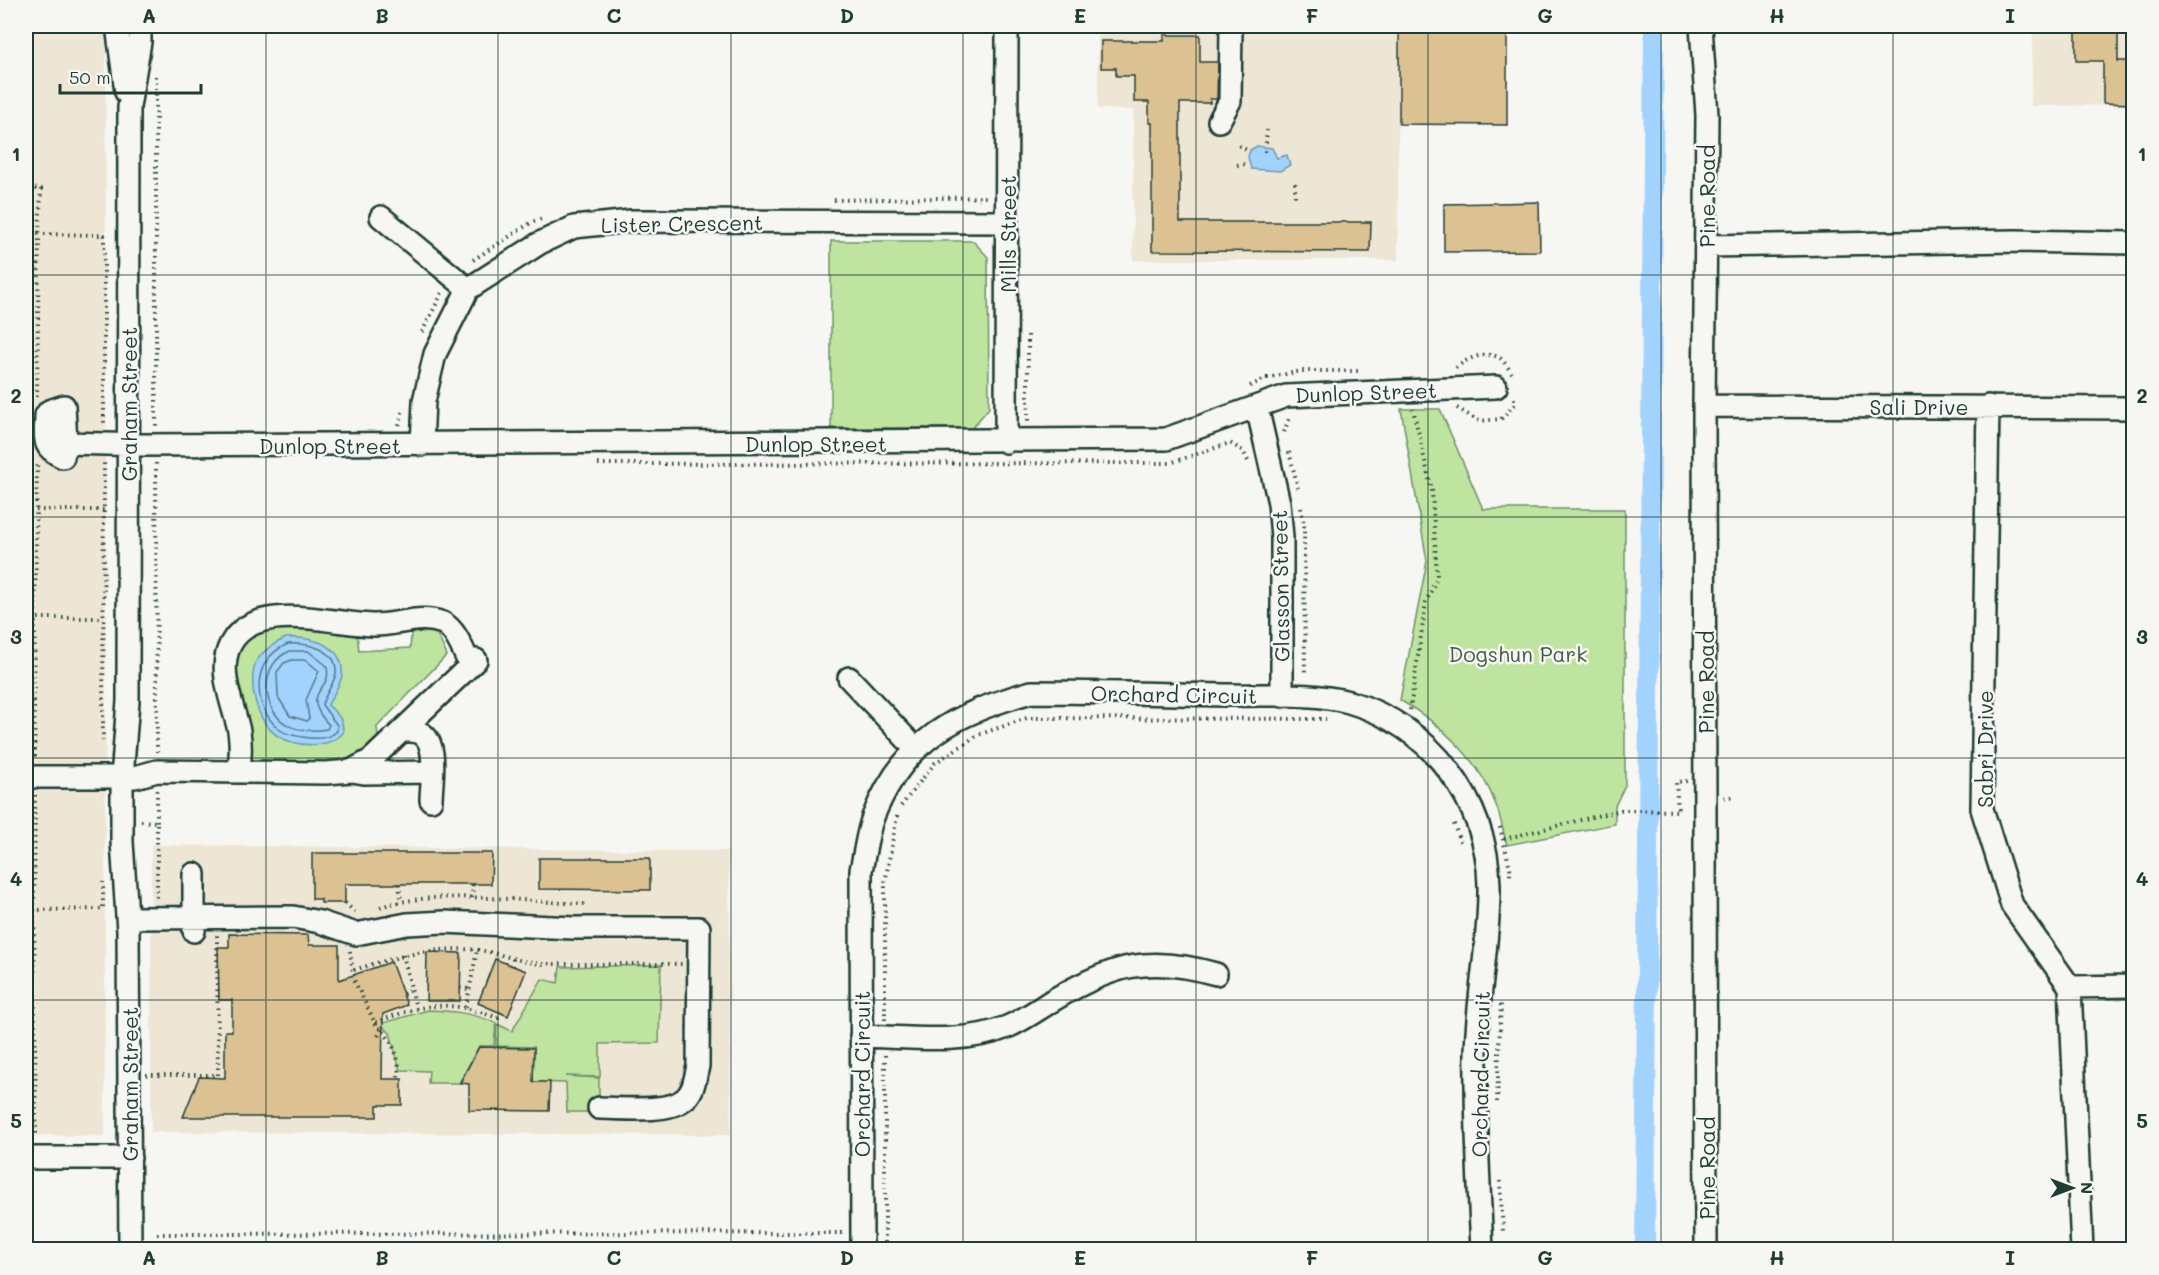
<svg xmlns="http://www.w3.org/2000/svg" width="2159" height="1275" viewBox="0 0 2159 1275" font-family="Mali,sans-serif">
<rect width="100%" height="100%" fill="#f6f6f2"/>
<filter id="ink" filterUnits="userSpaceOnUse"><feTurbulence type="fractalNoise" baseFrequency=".0167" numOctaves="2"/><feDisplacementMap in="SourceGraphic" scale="12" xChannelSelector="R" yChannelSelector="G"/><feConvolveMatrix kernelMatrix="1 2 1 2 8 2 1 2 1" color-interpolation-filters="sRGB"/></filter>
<g filter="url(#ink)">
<path fill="#eee6d5" d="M26,26H106L105,1136L26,1135Z
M1098,26H1398V260H1133V110L1098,109Z
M2033,26H2133V105L2031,106Z
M151,845L729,851L731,1135L151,1132Z"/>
<path fill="#bee49f" stroke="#6e906a" stroke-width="1.5" d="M831,241H973L988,257L989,408L972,428H831Z
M1401,409H1440L1483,509H1625V785L1615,806V824L1507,845C1503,832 1501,818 1496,805C1479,759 1441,724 1400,700L1427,561Z
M269,626L357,632L359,651L410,648L412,627L436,632L447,655L377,727L379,748L357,763H252L247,760L232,666L242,637Z
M661,965L659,1043L600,1044V1077L566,1076L599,1078V1112H567L566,1083L533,1082L534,1047L496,1046L497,1024L512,1031L542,979L558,983L560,967Z
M428,1010C453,1011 473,1013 496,1023L494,1046H479L459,1083H428L429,1071L400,1070L390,1033L380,1024Z"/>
<path fill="#a2d3fe" stroke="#6e97ad" stroke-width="1.5" d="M1257,146L1272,148L1277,158L1287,155L1290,165L1280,171L1251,169L1248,157L1250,150Z
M286,638C309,636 345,644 342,675C341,684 332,696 328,705C337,714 344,719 343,733C328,749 296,747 278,736C257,724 246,681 257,660C264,649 275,643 286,638Z"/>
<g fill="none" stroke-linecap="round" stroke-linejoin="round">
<path stroke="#537985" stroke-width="1.5" d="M288,644C306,643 338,648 336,673C334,684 325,694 322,705L337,725V731C330,738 320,739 310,738C301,737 286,735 279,729C251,705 251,659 288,644Z
M290,651H308L326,665C336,691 296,690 329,725L327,729C314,731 298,732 286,724C261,709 259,663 290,651Z
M292,660H306L319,671L306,700L309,718L307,721L290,716L278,697L277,672L284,663Z"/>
<path stroke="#a2d3fe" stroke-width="20" d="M1645,1250L1654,26"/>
</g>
<path fill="#dcc292" stroke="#1f3d34" stroke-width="1.5" d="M1399,26H1507V125L1399,124Z
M2076,26H2118V61H2133V104L2103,103V61H2076Z
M1164,35H1200V62H1218L1217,99H1210V103H1180V222H1371L1370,252L1152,251V123H1149V102H1134V76H1116V68H1101V41H1164Z
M1539,202L1540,251L1444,252V204Z
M26,420H33V439H26Z
M312,853H492L491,884H345V903H321V899H312Z
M539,858H650V890L539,889Z
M229,934L308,935L309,945H339V980L391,962L407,1005L383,1014L382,1079H402V1105H377V1117H183L199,1077L225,1078V1031H232V1000H219L218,947H229Z
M427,952L461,953L460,1001H426Z
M495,959L526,971L508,1016L478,1003Z
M479,1047L534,1048L533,1082H550L549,1111L469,1110V1084L460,1083Z"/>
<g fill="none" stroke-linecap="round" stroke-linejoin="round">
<g stroke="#1f3d34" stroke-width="26">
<path id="minor" d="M117,26L126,92
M1701,26L1707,115L1704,406L1706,1250
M1219,121L1230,101L1231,26
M381,217L468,289
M1706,246L2015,241L2134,243
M1704,406L2134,408
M1988,406L1982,809L2012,905L2070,987L2082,1250
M1257,407L1279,503L1282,537V696
M1006,442L1007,26
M66,443L63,457C40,447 46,437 46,415L49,411L64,406L66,443L146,445L1166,439L1286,396L1496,387
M422,445L424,401L435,354L468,289L540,243L574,227L631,221L1007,222
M849,678L916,749
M404,730C408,731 414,731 418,732C440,739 431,782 431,800
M352,771L364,773L432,772
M238,772C241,758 241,745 239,731C234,707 219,675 228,650C248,596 334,625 375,625C399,625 421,614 443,623C456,629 464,653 470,665
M26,777H135L157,771L326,773L351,771L371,760L476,660
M128,918L293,917L320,922L356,934L407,924L444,922L574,928H699L698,1066C695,1078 694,1093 683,1100C667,1113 620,1108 599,1108
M194,931V874
M2070,987L2134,986
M861,1036C908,1037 964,1045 1007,1027C1024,1020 1040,1008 1055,999C1114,964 1150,955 1216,974
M26,1158H130
M130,1250L128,931L122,842V778L128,701L129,107L140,42V26
M862,1250L861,870C865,853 867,833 873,817C904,739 955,714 1031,692C1098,692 1165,694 1232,695C1270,696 1312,692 1349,702C1430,725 1488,801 1489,886C1490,941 1477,997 1476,1053C1475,1119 1479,1184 1482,1250"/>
</g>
<path stroke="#1f3d34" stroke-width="4" stroke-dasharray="1.5 4.5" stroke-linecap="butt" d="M29,26V188L41,189L39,234
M156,76V428
M1266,143L1267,130
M1239,146L1247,150
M1265,152V146
M1237,165L1246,164
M1295,183V197
M834,200L988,197
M473,260L532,222L544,218
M422,332L443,291
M1028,335V421
M1456,368C1465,359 1486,350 1500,358C1504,361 1508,368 1512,373
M1267,378L1301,371H1360
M1250,386L1267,378L1269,381
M37,397L39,234L104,235V426
M1457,408L1479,421L1501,419L1514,405V395
M399,425L403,409
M1284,432L1290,416
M1289,452L1298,488
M156,463L157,752
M598,464L1170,463L1230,443L1243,451L1248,461
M1301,508L1304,526L1305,675
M36,510H104
M26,618H104
M26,692L34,701L37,462
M34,701L35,760
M1410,710L1426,602L1437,577L1432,491L1413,409
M103,741L104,461
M157,790V822
M35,795L34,910L103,909V882
M1724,798L1735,796
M901,806L935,763L978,735L1027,718L1326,719
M141,821L157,822V901
M1454,824L1460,842
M1500,827L1510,868V878
M1504,839L1621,810L1678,811L1676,782L1687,781
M399,884L401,901
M472,898L473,884
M345,903L355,912
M380,907C442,888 521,902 585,904
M34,910L36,1135
M350,951L354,980L375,1023C425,1003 446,999 498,1018L501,1012
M403,955L416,1008
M513,959V966
M354,970C395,957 434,946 478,950C500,953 519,962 542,964H682
M460,988L469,989
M403,994L411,990
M466,1007L477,950
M885,1020V883L897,816
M375,1023C389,1035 404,1060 397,1079
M378,1036L382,1028
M885,1055V1250
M146,1075H218L217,935
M1497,1102L1501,1002
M1500,1181L1503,1231
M157,1234L843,1233"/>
<use href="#minor" stroke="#f6f6f2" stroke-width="21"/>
</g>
</g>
<path fill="none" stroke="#1f3d34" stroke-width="1.5" stroke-opacity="0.55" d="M266,26V1250M498,26V1250M731,26V1250M963,26V1250M1196,26V1250M1428,26V1250M1661,26V1250M1893,26V1250M26,275H2134M26,517H2134M26,758H2134M26,1000H2134"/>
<g text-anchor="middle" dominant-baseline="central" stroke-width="5" stroke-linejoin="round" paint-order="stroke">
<g font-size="21" fill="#1f3d34" stroke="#f6f6f2">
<text transform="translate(1706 196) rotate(-90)">Pine Road</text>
<text transform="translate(682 223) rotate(-1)">Lister Crescent</text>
<text transform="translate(1007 234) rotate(-90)">Mills Street</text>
<text transform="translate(1366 392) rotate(-2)">Dunlop Street</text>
<text transform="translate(128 404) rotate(-90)">Graham Street</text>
<text x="1919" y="406">Sali Drive</text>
<text x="816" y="443">Dunlop Street</text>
<text x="330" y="445">Dunlop Street</text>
<text transform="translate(1280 586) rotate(-91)">Glasson Street</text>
<text transform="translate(1705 682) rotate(-90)">Pine Road</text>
<text transform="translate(1174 694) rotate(1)">Orchard Circuit</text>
<text transform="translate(1984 749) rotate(-90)">Sabri Drive</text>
<text transform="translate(861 1074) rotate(-90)">Orchard Circuit</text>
<text transform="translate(1480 1074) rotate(-89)">Orchard Circuit</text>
<text transform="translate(129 1084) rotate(-90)">Graham Street</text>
<text transform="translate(1706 1168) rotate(-90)">Pine Road</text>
</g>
<g font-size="21" fill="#3f5e49" stroke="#f6f6f2">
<text x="1518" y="653">Dogshun Park</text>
</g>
</g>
<rect width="2159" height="1275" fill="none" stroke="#f6f6f2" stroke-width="66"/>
<g transform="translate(2072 1188) rotate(90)" stroke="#f6f6f2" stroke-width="4.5" paint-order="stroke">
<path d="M0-4.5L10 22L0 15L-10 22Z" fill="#1f3d34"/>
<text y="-9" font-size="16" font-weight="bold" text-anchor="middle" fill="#1f3d34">N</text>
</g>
<path d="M60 84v9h141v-9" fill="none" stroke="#1f3d34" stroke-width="3"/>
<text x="69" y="84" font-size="18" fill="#1f3d34" stroke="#f6f6f2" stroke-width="4.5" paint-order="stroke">50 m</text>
<rect x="33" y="33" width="2093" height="1209" fill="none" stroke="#1f3d34" stroke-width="2"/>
<g font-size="20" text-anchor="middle" font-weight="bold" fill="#1f3d34">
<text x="149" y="23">A</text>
<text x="382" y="23">B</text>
<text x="614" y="23">C</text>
<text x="847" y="23">D</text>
<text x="1080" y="23">E</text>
<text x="1312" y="23">F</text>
<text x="1545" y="23">G</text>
<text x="1777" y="23">H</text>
<text x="2010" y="23">I</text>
<text x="16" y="161">1</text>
<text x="2142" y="161">1</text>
<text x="16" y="403">2</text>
<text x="2142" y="403">2</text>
<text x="16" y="644">3</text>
<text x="2142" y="644">3</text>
<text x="16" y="886">4</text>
<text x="2142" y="886">4</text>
<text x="16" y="1128">5</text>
<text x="2142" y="1128">5</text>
<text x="149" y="1265">A</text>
<text x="382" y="1265">B</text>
<text x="614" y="1265">C</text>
<text x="847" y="1265">D</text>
<text x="1080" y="1265">E</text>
<text x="1312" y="1265">F</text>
<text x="1545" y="1265">G</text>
<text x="1777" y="1265">H</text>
<text x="2010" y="1265">I</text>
</g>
</svg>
